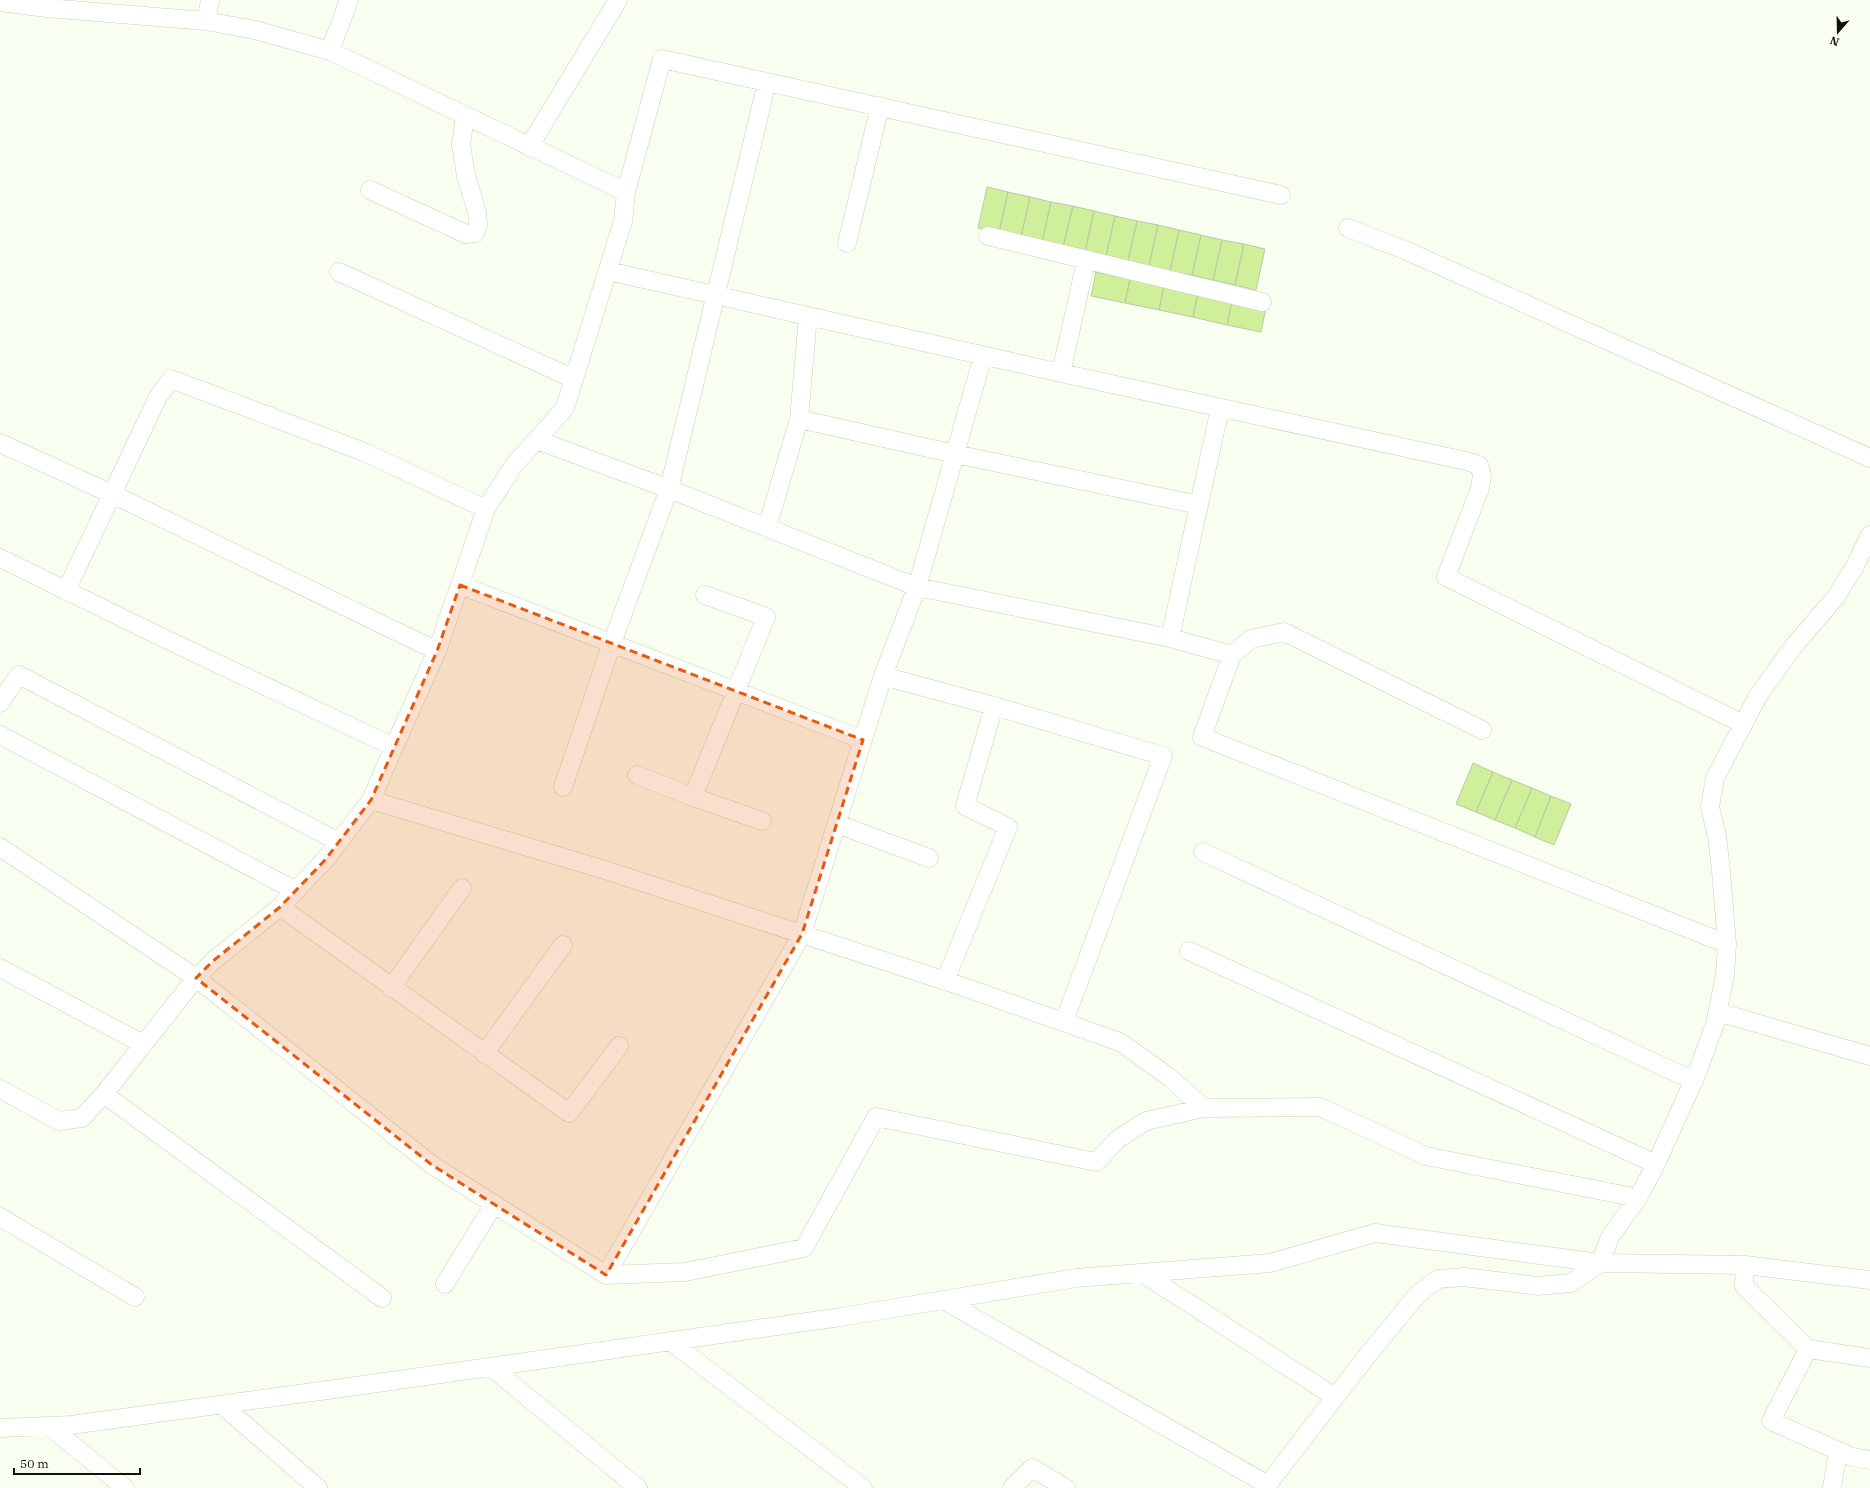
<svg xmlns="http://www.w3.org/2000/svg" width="1870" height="1488" viewBox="0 0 1870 1488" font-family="'IBM Plex Serif',serif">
<rect width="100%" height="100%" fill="#f8fef0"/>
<path fill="#cfef9b" stroke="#bbcaa7" d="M987,187L1008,192L999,232L978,228Z
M1008,192L1030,197L1021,237L999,232Z
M1030,197L1051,202L1042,242L1021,237Z
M1051,202L1073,206L1063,247L1042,242Z
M1073,206L1094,211L1085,252L1063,247Z
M1094,211L1115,216L1106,256L1085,252Z
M1115,216L1137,221L1128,261L1106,256Z
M1137,221L1158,225L1149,266L1128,261Z
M1158,225L1179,230L1170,271L1149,266Z
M1179,230L1201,235L1192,275L1170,271Z
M1201,235L1222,240L1213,280L1192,275Z
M1222,240L1244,244L1235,285L1213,280Z
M1244,244L1265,249L1256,290L1235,285Z
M1096,272L1130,279L1125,303L1091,296Z
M1130,279L1164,286L1159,310L1125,303Z
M1164,286L1198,293L1193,317L1159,310Z
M1198,293L1232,301L1227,325L1193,317Z
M1232,301L1266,308L1261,332L1227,325Z
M1473,763L1493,772L1476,812L1456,804Z
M1493,772L1512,780L1495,820L1476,812Z
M1512,780L1532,788L1515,828L1495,820Z
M1532,788L1551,796L1535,837L1515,828Z
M1551,796L1571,804L1554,845L1535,837Z"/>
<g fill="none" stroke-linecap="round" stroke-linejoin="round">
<g stroke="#c7d5b2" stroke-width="19">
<path id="minor" d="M0,2L47,8L206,21L210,0
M206,21L255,30L330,51L626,192L623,221L565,408L514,465L486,509L437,651L394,747
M330,51L349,0
M529,147L618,0
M370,190L466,234L475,233L478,225L477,212L466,176L461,145L465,116
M626,192L662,59L1281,195
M1348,228L1407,251L1870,458
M988,236L1262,302
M847,243L880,106
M608,271L1061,373L1466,461L1479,465L1482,475L1480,488L1446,577L1743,724
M339,272L574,379
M808,316L799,419L955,454L1199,505
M983,356L917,587L883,676L994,706L1163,756L1064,1022
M1061,373L1086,261
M537,440L669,489L917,587L1170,638L1232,655L1202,737L1727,944
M0,443L112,494L437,651
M767,528L799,419
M0,558L157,635L394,747L371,800L325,860L280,907L213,961L196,978L0,847
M460,585L863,740
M66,591L158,397L171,379L364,452L486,509
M1170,638L1220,408
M1232,655L1251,639L1284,632L1482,730
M0,703L19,675L339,842
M0,735L296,891
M637,775L693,797L762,821
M563,787L612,643L669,489L767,82
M693,797L766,617L705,595
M371,800L605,870L958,985L1120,1042L1169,1077L1204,1108L1320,1107L1426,1156L1638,1198
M837,824L929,858
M1203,852L1694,1081
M280,907L569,1113L619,1046
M1189,951L1656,1164
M0,968L143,1044
M945,981L1008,827L965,806L994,706
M391,988L462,888
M1718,1012L1870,1056
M484,1054L563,945
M0,1089L59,1121L82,1118L104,1094L196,978L432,1165L606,1275L802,934L883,676
M104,1094L382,1298
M0,1217L135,1297
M1745,1265L1744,1286L1808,1349
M1142,1273L1335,1397
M606,1275L685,1272L804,1248L876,1117L1096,1162L1118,1139L1146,1121L1204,1108
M445,1284L494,1204
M943,1300L1268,1485
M670,1341L863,1488
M1870,1358L1808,1349L1771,1421L1852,1457L1870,1460
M491,1367L638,1488
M222,1405L318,1488
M49,1426L125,1488
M0,1428L71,1425L342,1388L841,1317L1076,1278L1270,1263L1375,1233L1600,1263L1745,1265L1870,1280
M1012,1488L1032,1468L1066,1488
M1265,1488L1367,1356L1418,1294L1438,1279L1464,1277L1538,1286L1571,1283L1600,1263L1610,1237L1638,1198L1656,1164L1697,1073L1715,1024L1725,975L1727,944L1721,871L1717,836L1710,807L1715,778L1758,696L1793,647L1835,598L1855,566L1870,535
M1832,1488L1838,1451"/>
</g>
<use href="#minor" stroke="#fff" stroke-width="18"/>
</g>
<path fill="#e8590c" fill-opacity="0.2" stroke="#e8590c" stroke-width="3" stroke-dasharray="8 5" stroke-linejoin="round" d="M460,585L863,740L802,934L606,1275L432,1165L196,978L213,961L280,907L325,860L371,800L437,651Z"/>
<g transform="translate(1838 32) rotate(200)" stroke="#f8fef0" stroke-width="3" paint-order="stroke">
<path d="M0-3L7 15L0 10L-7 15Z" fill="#0f1307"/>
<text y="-6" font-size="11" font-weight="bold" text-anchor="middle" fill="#0f1307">N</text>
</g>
<path d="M14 1468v6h126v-6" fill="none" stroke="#0f1307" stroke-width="2"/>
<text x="20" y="1468" font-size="12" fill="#0f1307" stroke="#f8fef0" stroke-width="3" paint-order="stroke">50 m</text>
</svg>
